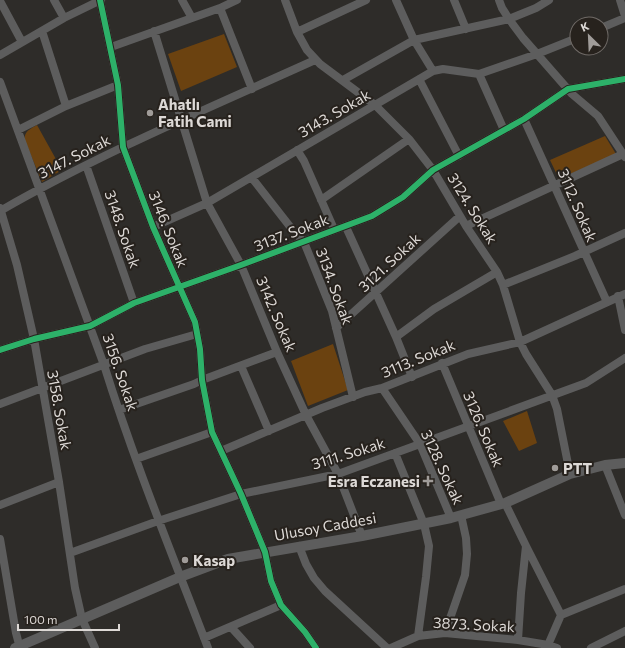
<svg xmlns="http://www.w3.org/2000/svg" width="625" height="648" viewBox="0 0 625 648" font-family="Commissioner,sans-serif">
<rect width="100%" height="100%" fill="#2e2c29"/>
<path fill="#6b4210" d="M224,34L237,67L181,91L168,54Z
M37,125L62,170L42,182L25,141C23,132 30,129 37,125Z
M605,136L616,154L559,179L550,160Z
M333,344L348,390L308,406L291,361Z
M527,411L537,443L519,451L503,421Z"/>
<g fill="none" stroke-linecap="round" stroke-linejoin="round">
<path stroke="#5d5d5d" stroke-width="8" d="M54,0L64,18
M100,0L118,85L123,147L153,227L195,322L200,349L202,380L212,432L241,494L265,552L271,581L281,605L305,632L316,648
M182,0L192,18
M285,0L297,32L307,50L320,64L375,105L409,139L433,170L466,226L497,272L503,285L520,342L526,354L552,395L557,409L570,474
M396,0L414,40L433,71
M454,0L466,29
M499,0L502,8L509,19L523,38L572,94L598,116L625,157
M620,0L625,16
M0,1L22,42
M220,8L252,89
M601,28L625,18
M42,31L66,106
M154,31L207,203L241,265L277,352L306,415L338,474L362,536
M297,32L366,0
M111,47L220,8L237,0
M0,55L64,18L101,0
M479,74L504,130
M419,79L459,156
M343,80L414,40L509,19L536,8L549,0
M0,82L104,365C134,461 172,554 208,648
M524,119L607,302
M18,130L66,106L118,85
M297,150L304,161L334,229
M86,165L134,303
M252,178L295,233L304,242L332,311L353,397
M321,200L409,139
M0,208L17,265L34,339L59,482L75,588L82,619L95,648
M0,211C101,153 209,108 315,60
M466,226L623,154
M153,227L207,203L433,71L443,69L479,74L537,54L577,38
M346,227L396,337L412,377
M503,285L575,256L625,233
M618,296L625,330
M336,328L460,216
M396,337L434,309L497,272
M0,350L34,339L90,326L134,303L241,265L372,216L403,197L433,170L524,119L568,89L625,79
M442,363L501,504
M241,366L269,431
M382,388L420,444L451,518
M0,404L145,349L197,334
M119,410L194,384L202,380L277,352
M221,451L322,408L365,392L382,388L468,354L520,342L625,294
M395,453L424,524L429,546L426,577L418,636
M136,459L212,432
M605,465L625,515
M505,503L526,546L521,593L518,640
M0,505L59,482
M0,539L16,633L20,648
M299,546L306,564L314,578L325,591L387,648
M526,546L561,615
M70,553L158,521L241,494L338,474L586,383L625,358
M231,627L250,648
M445,633L465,575L467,554L466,538L461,515
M204,638L281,605
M548,645L561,615L625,589
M391,648L418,636L445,633L518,640L548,645L557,648
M591,648L625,631"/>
<path stroke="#5d5d5d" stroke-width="10" d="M15,648L180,577L228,559L362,536L451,518L505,503L570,474L605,465L625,463"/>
<g stroke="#27221d" stroke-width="8">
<path id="cycleway" d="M100,0L118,85L123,147L153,227L195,322L200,349L202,380L212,432L241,494L265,552L271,581L281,605L305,632L316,648
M0,350L34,339L90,326L134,303L241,265L372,216L403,197L433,170L524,119L568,89L625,79"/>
</g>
<use href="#cycleway" stroke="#2db169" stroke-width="6"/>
</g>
<g fill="#a09c99" stroke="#27221d" stroke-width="1.5">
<circle cx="150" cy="113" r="4"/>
<circle cx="555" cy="468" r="4"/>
<path d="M426 475h4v4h4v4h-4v4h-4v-4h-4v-4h4z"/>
<circle cx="185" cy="560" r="4"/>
</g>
<g text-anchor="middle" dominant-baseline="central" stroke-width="4" stroke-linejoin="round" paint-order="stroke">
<g font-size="15" font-weight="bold" fill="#ddd9d6" stroke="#27221d" text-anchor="start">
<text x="158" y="104">Ahatlı<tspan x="158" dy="17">Fatih Cami</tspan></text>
<text x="563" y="468">PTT</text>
<text x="420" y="481" text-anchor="end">Esra Eczanesi</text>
<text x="193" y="560">Kasap</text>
</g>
<g font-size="15" fill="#ddd9d6" stroke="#27221d">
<text transform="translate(334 113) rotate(-30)">3143. Sokak</text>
<text transform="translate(74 156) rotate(-27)">3147. Sokak</text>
<text transform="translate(578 205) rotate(67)">3112. Sokak</text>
<text transform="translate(473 208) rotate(58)">3124. Sokak</text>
<text transform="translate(123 229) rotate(71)">3148. Sokak</text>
<text transform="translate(169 229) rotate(68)">3146. Sokak</text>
<text transform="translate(291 232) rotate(-21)">3137. Sokak</text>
<text transform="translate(389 262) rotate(-43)">3121. Sokak</text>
<text transform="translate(335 286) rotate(70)">3134. Sokak</text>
<text transform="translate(277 314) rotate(67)">3142. Sokak</text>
<text transform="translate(418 358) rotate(-22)">3113. Sokak</text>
<text transform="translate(121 372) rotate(71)">3156. Sokak</text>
<text transform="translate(60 410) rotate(80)">3158. Sokak</text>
<text transform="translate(484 429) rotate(67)">3126. Sokak</text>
<text transform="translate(348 453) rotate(-17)">3111. Sokak</text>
<text transform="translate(443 467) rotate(65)">3128. Sokak</text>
<text transform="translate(325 526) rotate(-10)">Ulusoy Caddesi</text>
<text transform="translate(474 624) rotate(3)">3873. Sokak</text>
</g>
</g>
<g transform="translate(589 36) rotate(336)"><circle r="19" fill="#27221d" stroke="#706b67"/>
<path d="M0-3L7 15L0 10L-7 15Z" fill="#a09c99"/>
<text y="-6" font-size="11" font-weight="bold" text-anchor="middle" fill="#ddd9d6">K</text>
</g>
<path d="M18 624v6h101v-6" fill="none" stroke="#ddd9d6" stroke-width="2"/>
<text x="24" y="624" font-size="12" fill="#ddd9d6" stroke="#27221d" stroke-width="3" paint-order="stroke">100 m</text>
</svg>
